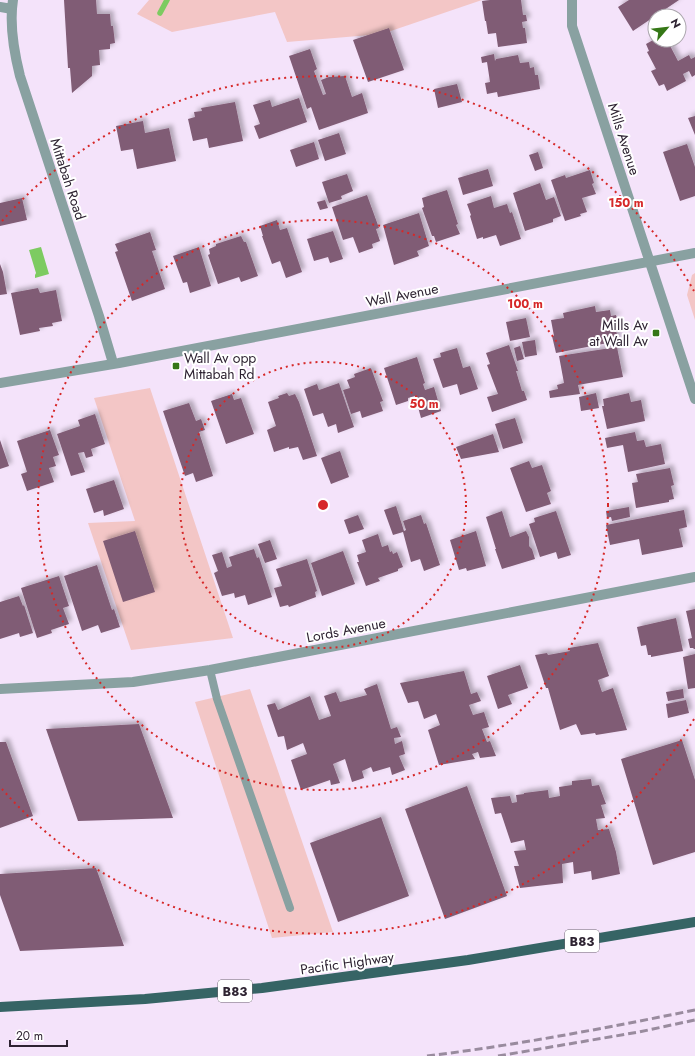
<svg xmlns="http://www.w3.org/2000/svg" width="695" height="1056" viewBox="0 0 695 1056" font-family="Jost,sans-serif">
<defs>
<filter id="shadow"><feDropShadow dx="3.5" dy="-3.5" stdDeviation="2" flood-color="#0004"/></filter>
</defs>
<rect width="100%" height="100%" fill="#f4e3fa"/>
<path fill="#f3c6c6" d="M149,0H482L382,34L287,42L275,12L172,32L137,14Z
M695,273V320L687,295L692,275Z
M150,388L233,638L131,650L88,523L135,521L94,398Z
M250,689L333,932L272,938L195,702Z"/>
<path fill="#7dcb61" d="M41,247L49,274L35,278V275L36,273L29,250Z"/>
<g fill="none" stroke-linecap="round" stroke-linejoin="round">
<path stroke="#7dcb61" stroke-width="5.5" d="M160,13L167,0"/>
</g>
<path fill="#805c75" filter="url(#shadow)" d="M64,0H96L97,14H110L111,26H113L115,43L110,44V49L99,50L100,65L92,66V76L72,93L70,68H68Z
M490,0H521L523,15H526L527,21L522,22L523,28H525L527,43L498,47L496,33L488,34L486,21H485L482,1Z
M629,0H679L633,31L618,7Z
M389,28L404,70L368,82L353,40Z
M655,39V40H667L678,61L689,55L691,59L695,57V75L692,77L689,71L683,74L686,81L667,91L664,84L659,86L651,71L656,69L647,52L649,51L646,44Z
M310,49L317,69L314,71L323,95L326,94L321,80L329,77L345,76L352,97L362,93L368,113L319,130L311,107L307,109L289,56Z
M494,54L495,61L496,59L518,55L520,63L529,62L530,68L534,67L535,75H538L540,89L498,97L497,92L487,94L485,83L490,82L487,62L482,63L481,57Z
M457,84L462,102L438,108L434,89Z
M299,98L307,122L259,139L254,126L260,124L253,105L270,100L272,107Z
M235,102L243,141L209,148L207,138L193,141L188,119L195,117L194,112L202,111L201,108Z
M695,116V135L688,118Z
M143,121L145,133L169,128L176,161L137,169L133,149L121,151L116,126Z
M339,133L346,154L325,161L318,140Z
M314,142L319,159L296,167L290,150Z
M687,144L695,167V196L680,201L663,152Z
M538,152L543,168L535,171L529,155Z
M488,169L493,186L463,195L458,178Z
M590,170L594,183L592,184L596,194L582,198L587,212L580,214L581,216L565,221L551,180L565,175L566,178Z
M347,174L353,191L341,196L342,199L329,203L322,182Z
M540,183L546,200L554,197L561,216L553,219V222L525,231L513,193Z
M447,190L458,224L456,225L460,234L436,242L434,236H432L422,208L424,207L422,198Z
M367,195L379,228L376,229L380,241L372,244L373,248L359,253L353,237L343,240L332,207Z
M491,196L494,208L507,204L510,213L512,212L521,239L500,246L496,235L483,239V237L477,239L470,216L471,215L467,204Z
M22,198L27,220L0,226V203Z
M325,200L328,208L320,210L317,202Z
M419,213L429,246L417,251L419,256L394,265L383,225Z
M277,220L280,230L287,228L302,272L286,278L280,261L272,264L262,236H263L260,226Z
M333,231L343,259L330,263L328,257L314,261L307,239Z
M150,232L156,250L152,251L165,289L132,301L115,252L118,251L115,244Z
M241,236L244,242H246L258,276L241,282L239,277L218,284L208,255L210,254L209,249L216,246V244Z
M199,247L211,286L190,293L187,282L183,283L173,256Z
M0,264L3,272L7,294L0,295Z
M38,288L40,293L56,290L62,321L52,323L53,326L39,328L40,331L20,335L11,293Z
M595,306L596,312L610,310L611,316L616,315L617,318L611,319L613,325L615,324L618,341L556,353L552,336H554L551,320L564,318L563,313Z
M526,318L530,337L510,341L506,322Z
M535,340L537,355L525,357L522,342Z
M509,345L518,371H516L522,391H524L527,400L492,412L487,397L498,394L487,365L490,364L486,353Z
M520,346L524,359L517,361L514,348Z
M617,347L623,377L578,385L580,394L550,398L549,391L558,389L557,385L564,383L559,356Z
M457,348L463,368L470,366L478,389L460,395L457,384L443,388L433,359L441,357L440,353Z
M417,357L425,383L423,384L425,390L434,387L441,411L421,418L415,396L408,398V401L396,405L384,368Z
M371,368L383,401L380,402L383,411L362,418L360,411L351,414L343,390L350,388L347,380L355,377L354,374Z
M339,383L354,427L338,433L336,424L328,427L323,413L313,416L304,389L317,384L319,390Z
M287,393L289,396L295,394L299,402L317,456L303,460L298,447L289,449V447L274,452L267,430L276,426L268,402L279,398L278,396Z
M596,393L599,408L581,411L579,397Z
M629,393L631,402L641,400L645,421L607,429L602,406H604L603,399Z
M232,394L234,400L241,398L254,434L226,444L211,401Z
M189,403L196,421L201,419L205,430L199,432L213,476L196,482L193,473L185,476L163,411Z
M95,414L105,444L91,449L93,456L86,458L84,452L78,453L85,472L71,476L57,434L80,426L78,420Z
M515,418L523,443L503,449L495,424Z
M50,430L59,455L53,457L56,466L49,468L54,482L27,491L21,474L27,472L17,441Z
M635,432L637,441L644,440L646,447L661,444L665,464L628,472L623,445L607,448L605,438Z
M493,434L499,452L461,459L456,447Z
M0,440L9,466L0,469Z
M340,451L349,477L331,484L321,458Z
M529,461L532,468L542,465L551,491L547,493L551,504L526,512L510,468Z
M670,468L674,485L671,486L674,499L669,500V502L636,508L632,483L638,482L636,474Z
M114,480L124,509L104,516L103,510L94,513L86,489Z
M396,506L404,531L406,530L403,521L421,515L424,524L426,523L440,565L424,571L420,559L411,562L403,532L393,535L384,510Z
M629,507L630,517L612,521L611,517L607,518L606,511Z
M684,510L687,527L679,529L683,547L642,555L639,539L610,545L606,525Z
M502,511L510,537L526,531L529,537V546L532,549L535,559L502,569L495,549H496L486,517Z
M556,511L571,555L558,559L556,552L540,557L529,524L535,522L534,518Z
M358,515L364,529L349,534L344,520Z
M135,531L155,592L123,602L103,541Z
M476,531L486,566L467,571L466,568L459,570L450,540Z
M378,534L382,547L388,545L390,552L392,551L393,554L397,552L403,567L398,569V571L378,578L380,581L366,586L357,562H359L357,555L366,552L362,540Z
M270,540L277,559L265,563L258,544Z
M254,549L257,558L259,557L272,597L248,605L245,595L235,598L234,593L222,596L214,573L218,571L212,555L222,552L227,568L232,566L229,557Z
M343,551L355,584L322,596L311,563Z
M307,559L317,591L315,592L316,597L289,607L288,605L280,607L274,588L282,586L276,569Z
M97,565L112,610L114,609L120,627L101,633L98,625L82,631L64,576Z
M59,576L69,606L63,608L69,624L51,630L52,633L37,638L21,588Z
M19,596L23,606L24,605L33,633L20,637L19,633L0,639V602Z
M695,609V649H694L693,648H690L688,639L692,638L686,611Z
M676,618L683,651L651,657V655H648L646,645L641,646L637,627Z
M598,643L609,676L598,680L602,692L613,688L627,730L596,735L595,733L581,735L576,724L560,730L548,688H546L535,655L547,653L548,655L570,651L569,648Z
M695,654V688L688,689L683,657Z
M520,665L528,688L508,695L512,704L498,709L487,676Z
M464,671L471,694L477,692L481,701L469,705L473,715L484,712L489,727L482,729L487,742L490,741L496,756L480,758L478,752L472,754L475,759L439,765L428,730L440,725L436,714L424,719L418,701L408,703L400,683Z
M377,684L391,729L397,727L401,737L394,738L395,744L402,741L405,754L399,756L405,770L392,775L390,767L373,772L371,767L362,771L364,778L352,782L345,759L333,764L340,783L331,785L330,780L301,790L291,760L307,754L303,743L287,750L284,736L278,737L267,705L275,703L278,710L310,696L319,720L331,716L324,696L336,692L340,702L367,695L364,689Z
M683,689L684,698L668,701L666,692Z
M686,700L689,713L668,718L666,704Z
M139,724L173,818L78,821L46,729Z
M682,740L695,780V852L653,865L621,759Z
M0,742H6L33,816L0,828Z
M591,779L592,786L599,785L606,804L601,805L605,818L596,819L598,830L609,829L616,852L620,874L592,880L591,871L574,874L573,862L562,864L563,883L520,888L514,866H519L514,851L526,850L524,840L511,843L501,813L495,814L491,798L510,796L512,803L517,802L516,795L524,794V793L548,790L549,798L560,796L559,787L572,785V781Z
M467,786L507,896L445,919L405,809Z
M381,817L409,896L338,922L310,843Z
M96,868L124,946L20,951L0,895V874Z"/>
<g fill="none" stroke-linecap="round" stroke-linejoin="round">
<path stroke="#89a1a1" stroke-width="8" d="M210,670L217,699L290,908"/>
<path stroke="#89a1a1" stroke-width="10" d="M13,0C9,25 14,52 20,76L99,316L113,363
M572,0V26L695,399
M0,7L12,9
M0,383L119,363L695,253
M0,689L133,682L210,670L695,577"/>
<path stroke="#366465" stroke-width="10" d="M0,1007L145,999L262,988L468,960L695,922"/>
<path stroke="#998b9e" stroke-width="3" stroke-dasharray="8 4" stroke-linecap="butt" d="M427,1056C517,1045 606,1028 695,1010
M498,1056L639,1032L695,1020"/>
</g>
<g fill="none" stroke="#d62828" stroke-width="2" stroke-dasharray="2 4">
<circle cx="323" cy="505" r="143"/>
<circle cx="323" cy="505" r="285"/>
<path d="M694 719A428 428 0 0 1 2 789M2 221A428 428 0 0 1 694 291"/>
</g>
<g fill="#357716" stroke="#fff" stroke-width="1.5">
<rect x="652" y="329" width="8" height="8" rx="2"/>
<rect x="172" y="362" width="8" height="8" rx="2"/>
</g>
<g text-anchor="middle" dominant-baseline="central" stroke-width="4" stroke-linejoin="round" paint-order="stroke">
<g fill="#fff" stroke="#6d6570" stroke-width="1">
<rect x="565" y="930" width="34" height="22" rx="3"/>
<rect x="218" y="980" width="34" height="22" rx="3"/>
</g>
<g font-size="13" font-weight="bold" fill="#2e2332">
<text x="582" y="941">B83</text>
<text x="235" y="991">B83</text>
</g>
<g font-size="14" fill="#2e2332" stroke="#fff">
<text transform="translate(624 139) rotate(72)">Mills Avenue</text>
<text transform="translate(68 179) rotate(72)">Mittabah Road</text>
<text transform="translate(402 295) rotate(-11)">Wall Avenue</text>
<text transform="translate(346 630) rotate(-11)">Lords Avenue</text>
<text transform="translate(347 963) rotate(-8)">Pacific Highway</text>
</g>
<g font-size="14" fill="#2e2332" stroke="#fff" text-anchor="end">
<text x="648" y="325">Mills Av<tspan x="648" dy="16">at Wall Av</tspan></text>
<text x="184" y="358" text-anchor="start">Wall Av opp<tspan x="184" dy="16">Mittabah Rd</tspan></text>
</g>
</g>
<circle cx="323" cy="505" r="6" fill="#d62828" stroke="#fff" stroke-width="2"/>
<g font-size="12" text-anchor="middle" font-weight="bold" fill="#d62828" stroke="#fff" stroke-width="4" stroke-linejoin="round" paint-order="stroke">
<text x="626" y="207">150 m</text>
<text x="525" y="308">100 m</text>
<text x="424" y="408">50 m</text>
</g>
<g transform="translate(667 28) rotate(62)"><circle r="19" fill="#ffffff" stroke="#aba7ad"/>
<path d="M0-3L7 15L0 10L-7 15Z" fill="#357716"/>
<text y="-6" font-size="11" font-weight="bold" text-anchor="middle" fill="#2e2332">N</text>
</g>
<path d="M10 1040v6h57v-6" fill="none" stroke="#2e2332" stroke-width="2"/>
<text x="16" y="1040" font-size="12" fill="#2e2332" stroke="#ffffff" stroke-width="3" paint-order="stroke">20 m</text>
</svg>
